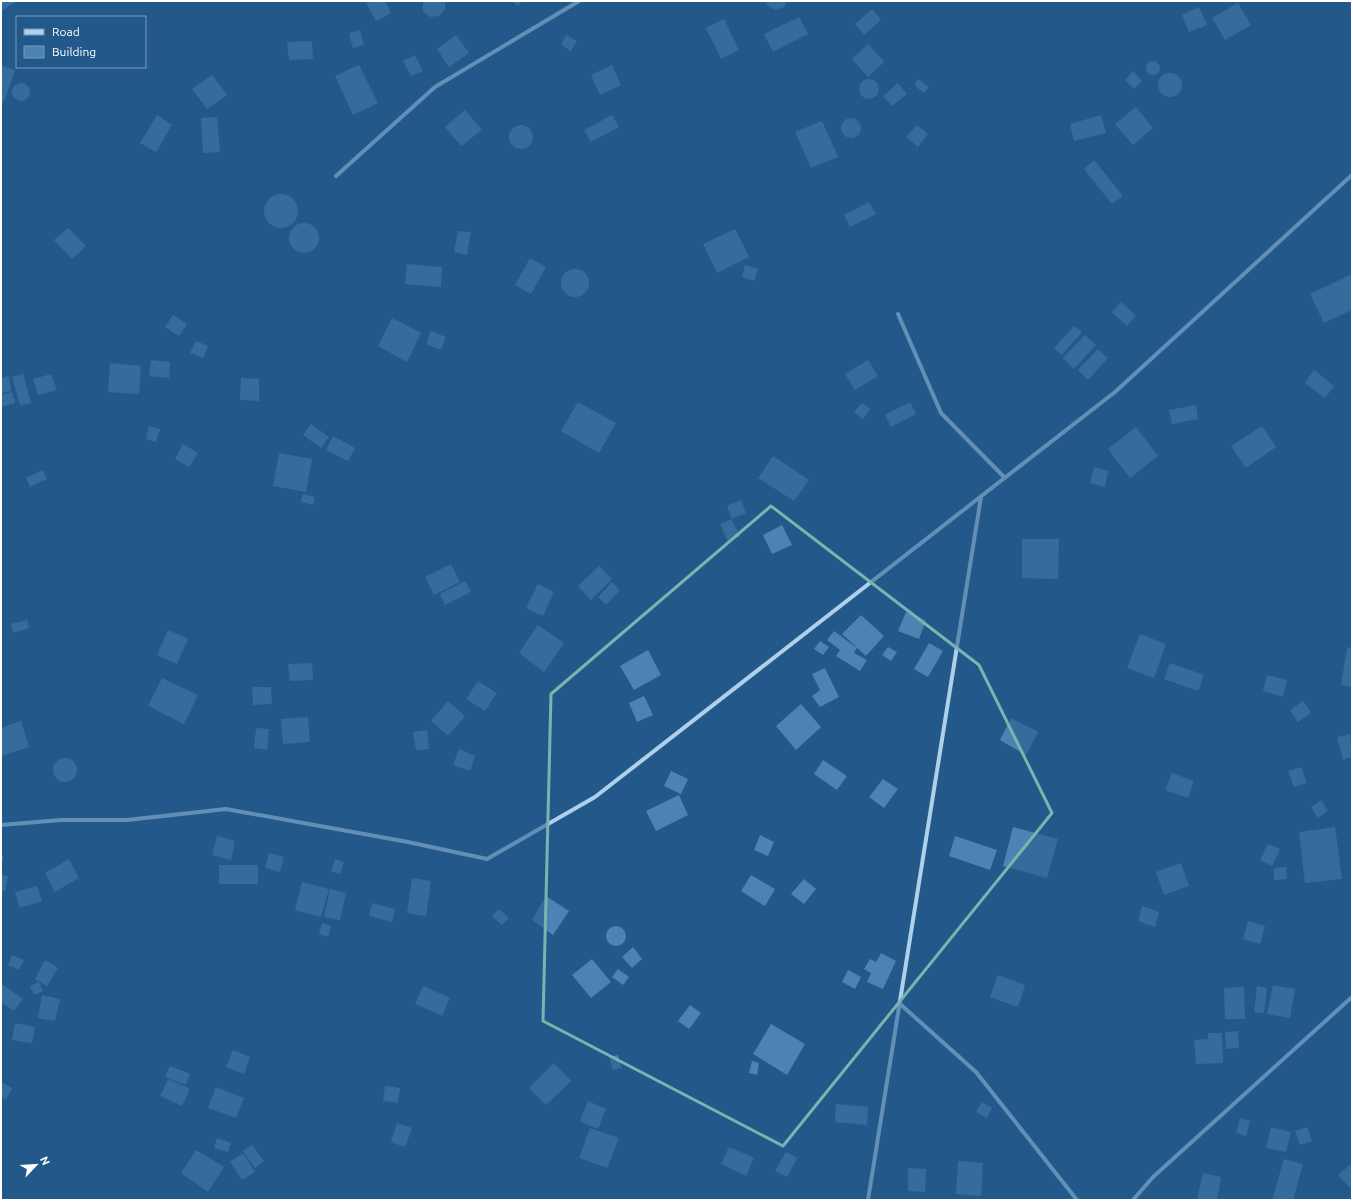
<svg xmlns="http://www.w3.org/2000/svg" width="1353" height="1201" viewBox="0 0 1353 1201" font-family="Ubuntu,sans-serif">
<rect width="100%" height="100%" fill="#22598a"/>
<path fill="#4b83b2" d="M1,1H18L2,10Z
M368,1H385L391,13L376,21L366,2Z
M423,1H445V9L439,16L430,17L423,11Z
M512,1H522L518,6Z
M765,1H787L784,7L776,10L768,6Z
M1238,3L1251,25L1225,40L1212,18Z
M1199,7L1207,25L1189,32L1182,15Z
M872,9L881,20L864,35L855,24Z
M799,17L808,34L773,52L764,34Z
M724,19L739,50L721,59L706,28Z
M360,30L364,45L353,48L349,33Z
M456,35L469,53L449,67L437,49Z
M566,35L577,41L571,51L561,45Z
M312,41L313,59L289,60L287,42Z
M868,44L884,62L868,77L852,59Z
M415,55L423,71L411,76L403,61Z
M1146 68a7 7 0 1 1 14 0a7 7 0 1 1-14 0Z
M1,65L15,70L4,102L1,101Z
M359,65L378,103L353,115L335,76Z
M612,65L621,85L600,95L591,75Z
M1133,71L1142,81L1134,89L1125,80Z
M1158 85a12 12 0 1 1 24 0a12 12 0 1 1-24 0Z
M212,75L227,95L207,109L192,89Z
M859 89a10 10 0 1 1 20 0a10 10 0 1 1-20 0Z
M918,79L929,87L924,93L914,85Z
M898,83L907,94L892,106L883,96Z
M12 92a9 9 0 1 1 18 0a9 9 0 1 1-18 0Z
M1136,107L1153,128L1133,145L1115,124Z
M465,110L482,130L461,146L445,127Z
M157,115L172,125L156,152L140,143Z
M612,115L619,127L591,142L584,130Z
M1101,115L1106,133L1074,141L1070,124Z
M217,117L220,152L203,153L201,118Z
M841 128a10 10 0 1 1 20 0a10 10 0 1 1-20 0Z
M822,121L838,157L811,168L795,132Z
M509 137a12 12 0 1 1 24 0a12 12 0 1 1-24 0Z
M917,125L928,134L918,147L906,137Z
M1094,160L1123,196L1112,204L1084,169Z
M264 211a17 17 0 1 1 34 0a17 17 0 1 1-34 0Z
M869,202L876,214L850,227L844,215Z
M289 238a15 15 0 1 1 30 0a15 15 0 1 1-30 0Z
M68,228L86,246L72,259L54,240Z
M735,229L749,257L717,273L703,244Z
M458,231L471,232L467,255L454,252Z
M530,258L546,267L531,294L515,285Z
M407,264L442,267L441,287L405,284Z
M745,265L758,269L754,281L742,277Z
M561 283a14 14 0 1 1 28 0a14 14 0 1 1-28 0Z
M1352,274V310L1324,323L1310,294Z
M1121,302L1136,316L1127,326L1112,312Z
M173,315L187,324L179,336L165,327Z
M392,318L421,333L407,362L378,346Z
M1074,326L1082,332L1062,355L1054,348Z
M431,331L446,337L441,350L426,344Z
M1085,335L1096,345L1074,369L1063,358Z
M196,341L208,346L203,358L190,353Z
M1098,349L1108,358L1088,380L1078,370Z
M151,360L170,362L169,378L149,376Z
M868,360L878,376L855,390L845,374Z
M110,363L141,366L139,394L108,392Z
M1314,370L1334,386L1325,398L1305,383Z
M23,374L31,403L20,405L12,377Z
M51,374L57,390L38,395L33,379Z
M9,376L11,391L1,393V378Z
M241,378L259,379V401L240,400Z
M12,392L15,403L1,407V395Z
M578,402L616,423L599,453L561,431Z
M910,402L916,414L891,427L885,415Z
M862,403L870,409L863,419L854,412Z
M1196,405L1198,419L1172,424L1169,410Z
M311,424L329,437L321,448L303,435Z
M149,426L160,429L156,442L146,439Z
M1262,426L1276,447L1246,468L1231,446Z
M1136,427L1158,456L1130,478L1108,449Z
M333,436L355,448L348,461L326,450Z
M183,444L198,453L189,467L175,459Z
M279,453L312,459L306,492L273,486Z
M773,456L809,480L794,501L758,478Z
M1094,467L1108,471L1105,487L1090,483Z
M43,470L47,479L30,487L26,478Z
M303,494L315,497L313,505L301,502Z
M741,500L746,513L732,519L727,506Z
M731,519L740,536L728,542L720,524Z
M782,525L792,545L772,554L763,535Z
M1022,539H1059L1058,579L1022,578Z
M451,564L460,582L434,595L425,577Z
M599,566L612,579L591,600L578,586Z
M465,581L471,592L445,605L440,594Z
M612,582L620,590L606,605L598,597Z
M538,584L554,592L543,616L526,608Z
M906,612L926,620L919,639L898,631Z
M861,615L884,636L866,656L842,634Z
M27,620L29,628L13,633L11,624Z
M538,625L564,643L544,672L519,653Z
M168,630L188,639L177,664L157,655Z
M834,631L857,648L854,653L867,660L860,671L836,656L840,650L827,640Z
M1140,634L1166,644L1154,678L1127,668Z
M820,641L829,647L823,655L814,649Z
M929,643L943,651L928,677L914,669Z
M888,647L897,652L891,661L882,655Z
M1347,647L1352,648V687L1341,685Z
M648,650L661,675L634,690L620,666Z
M312,663L313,680L290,681L288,664Z
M1170,663L1204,675L1198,691L1164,679Z
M825,668L839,697L820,707L812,696L820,690L812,674Z
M1267,675L1287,680L1283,697L1263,691Z
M162,678L198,695L184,724L148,706Z
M478,681L497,693L485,711L466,699Z
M252,687H271L272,704L253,705Z
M644,696L653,715L637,722L629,703Z
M448,701L465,716L448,736L431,721Z
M1303,701L1311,713L1298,722L1290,710Z
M801,704L821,727L796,750L776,726Z
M308,717L310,742L283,744L281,719Z
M1011,718L1038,732L1026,755L1000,740Z
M21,721L29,747L1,756V728Z
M256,728L269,729L267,750L254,748Z
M427,730L429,749L416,750L413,732Z
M1350,734L1352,757L1343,760L1337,737Z
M459,749L475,756L470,771L453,765Z
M53 770a12 12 0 1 1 24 0a12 12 0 1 1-24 0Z
M823,760L847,776L837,790L814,774Z
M1301,767L1307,783L1294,787L1288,771Z
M671,771L688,779L681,794L664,786Z
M1172,773L1194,781L1188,798L1165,790Z
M883,779L898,789L884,808L869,797Z
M679,795L688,815L656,831L646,811Z
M1321,800L1328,811L1318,818L1311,807Z
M1013,827L1058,839L1047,878L1003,866Z
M1335,827L1342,879L1305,883L1299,832Z
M760,835L774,842L768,856L754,850Z
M217,836L235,841L231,860L212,855Z
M955,836L997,850L990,870L949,856Z
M1268,844L1280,849L1272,866L1260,860Z
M1,851L4,860L1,861Z
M269,853L284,857L280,872L265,868Z
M69,859L79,878L55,892L45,873Z
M335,859L344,862L340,874L331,871Z
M1181,863L1189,886L1164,895L1156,872Z
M219,865H258V884H219Z
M1286,867L1287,879L1274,880V868Z
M1,874L8,876L5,891H1Z
M751,875L775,889L765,906L741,891Z
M412,878L431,881L426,916L407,913Z
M804,879L816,889L804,904L791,894Z
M302,882L329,889L321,917L295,910Z
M37,886L42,901L20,908L15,892Z
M330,889L346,893L340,920L324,917Z
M546,896L569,911L553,935L532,920Z
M372,903L395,909L392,922L369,916Z
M1142,906L1159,912L1155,927L1138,921Z
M499,909L509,918L502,925L492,916Z
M1248,921L1265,926L1260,944L1243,939Z
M322,923L331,926L328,937L319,934Z
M606 936a10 10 0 1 1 20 0a10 10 0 1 1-20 0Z
M633,947L642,959L632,968L622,957Z
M881,953L896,961L883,989L867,982L871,973L864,969L870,959L876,962Z
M12,955L24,960L19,970L8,965Z
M592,959L611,982L591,998L572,975Z
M45,960L58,968L47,986L35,979Z
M618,969L629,977L623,985L612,977Z
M848,970L861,977L855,989L842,982Z
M998,975L1025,985L1018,1007L990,997Z
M39,982L43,991L34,995L30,986Z
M2,984L23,999L14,1011L1,1002Z
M1273,985L1295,989L1290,1018L1267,1014Z
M423,986L450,998L442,1016L415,1004Z
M1257,986L1267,988L1264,1013L1254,1012Z
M1244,987L1245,1019H1225L1224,988Z
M42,995L60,999L55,1021L38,1018Z
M690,1005L701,1013L689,1029L678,1021Z
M15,1023L35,1027L32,1043L12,1040Z
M771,1024L805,1044L787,1075L753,1054Z
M1238,1031L1239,1048L1226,1049L1225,1032Z
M1208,1033H1222L1223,1063L1196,1064L1194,1040L1208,1039Z
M233,1050L250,1057L244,1074L226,1067Z
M618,1055L622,1068L613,1070L609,1057Z
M752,1061L759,1063L757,1075L749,1073Z
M554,1063L571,1081L546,1105L529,1088Z
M170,1066L190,1074L186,1085L165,1077Z
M168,1079L190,1089L182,1106L160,1096Z
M1,1082L12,1088L6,1100L1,1097Z
M385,1086L400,1088L398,1103L383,1101Z
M216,1087L244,1098L236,1118L208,1108Z
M588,1101L606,1109L598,1129L580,1121Z
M982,1102L992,1108L987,1118L976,1112Z
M836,1104L868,1107L867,1125L835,1122Z
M1240,1118L1250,1121L1246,1136L1236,1133Z
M397,1123L412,1128L405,1147L391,1142Z
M1271,1127L1291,1132L1286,1152L1266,1148Z
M1307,1127L1312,1141L1300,1145L1295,1131Z
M590,1128L619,1138L607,1168L579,1158Z
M217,1138L231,1143L228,1152L214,1148Z
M252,1145L264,1161L255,1168L243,1151Z
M729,1147L754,1158L746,1176L721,1164Z
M196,1150L224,1167L208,1192L181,1173Z
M786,1152L797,1158L787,1177L775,1171Z
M243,1153L255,1172L242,1180L230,1162Z
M1284,1159L1303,1164L1293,1200H1272Z
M958,1161L983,1163L981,1196L956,1194Z
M1352,1163V1190L1338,1175Z
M908,1168L926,1169L925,1192L908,1191Z
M1203,1173L1221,1177L1217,1200H1197Z"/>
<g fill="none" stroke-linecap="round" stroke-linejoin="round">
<path stroke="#afd0ea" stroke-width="4" d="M336,176L435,87L579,1
M898,314L941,413L1005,478
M1,825L61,820H127L226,809L408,842L487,859L595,797L1115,392L1352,175
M899,1003L976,1072L1077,1200
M868,1200L981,497
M1133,1200L1153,1177L1352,997"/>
</g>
<path d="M0 0H1353V1201H0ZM771,506L979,665L1052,813L783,1146L543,1021L551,694Z" fill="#22598a" fill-opacity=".55" fill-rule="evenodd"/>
<path fill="none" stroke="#7bb4af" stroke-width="3" stroke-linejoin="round" d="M771,506L979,665L1052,813L783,1146L543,1021L551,694Z"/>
<rect width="1353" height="1201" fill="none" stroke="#ffffff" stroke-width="4"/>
<rect x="16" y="16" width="130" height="52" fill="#22598a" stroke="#7a9bb9"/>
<rect x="24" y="29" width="20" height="6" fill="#afd0ea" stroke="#7a9bb9"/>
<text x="52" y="36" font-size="12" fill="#ffffff">Road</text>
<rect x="24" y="46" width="20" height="12" fill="#4b83b2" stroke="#7a9bb9"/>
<text x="52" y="56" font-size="12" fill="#ffffff">Building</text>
<g transform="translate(36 1165) rotate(65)" stroke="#22598a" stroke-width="3" paint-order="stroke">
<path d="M0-3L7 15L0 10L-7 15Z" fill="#ffffff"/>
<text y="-6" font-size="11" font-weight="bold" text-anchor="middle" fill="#ffffff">N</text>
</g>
</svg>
